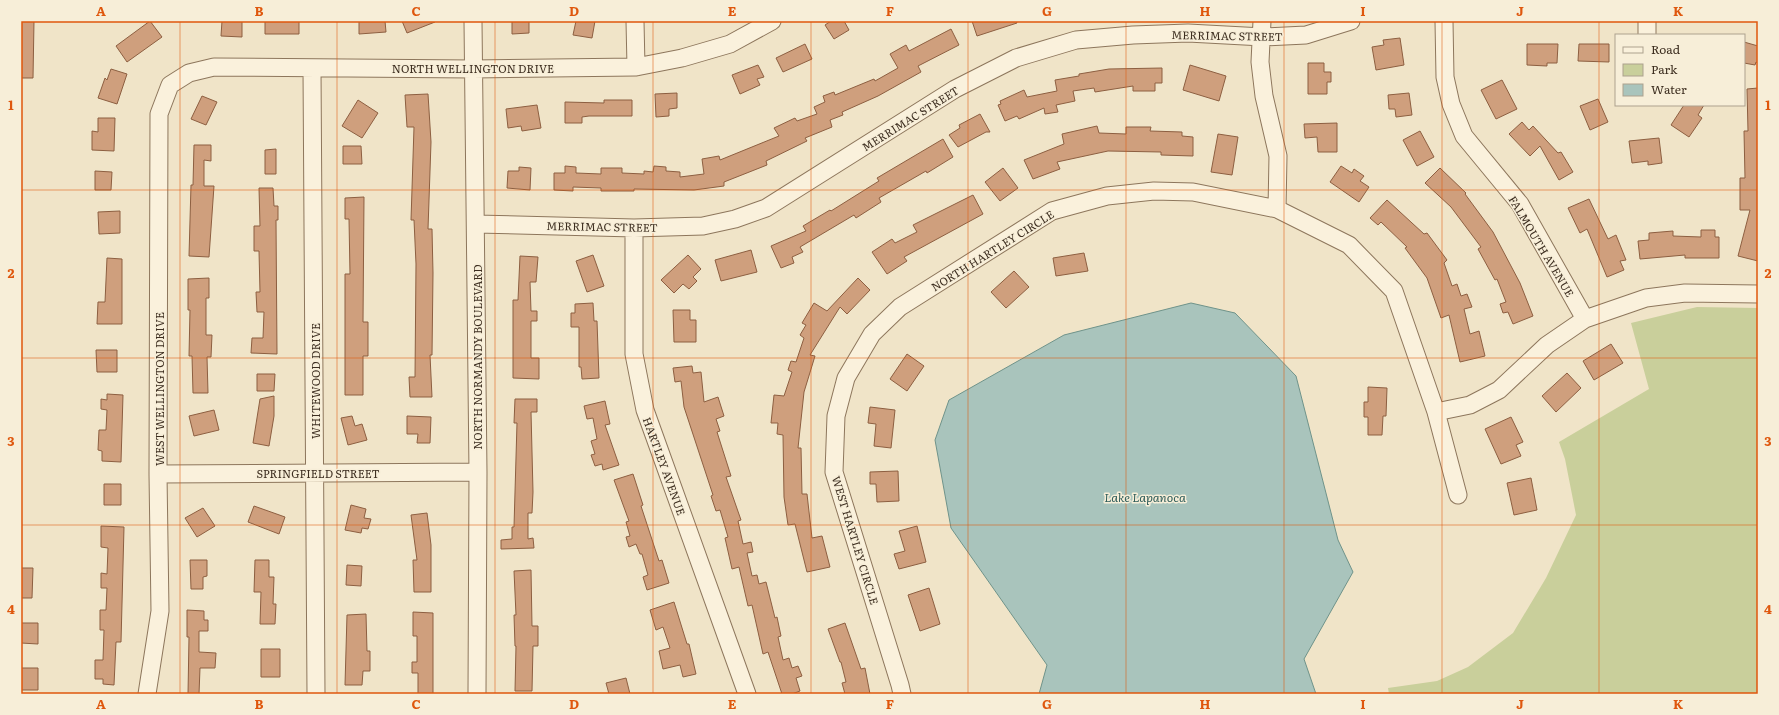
<svg xmlns="http://www.w3.org/2000/svg" width="1779" height="715" viewBox="0 0 1779 715" font-family="Literata,serif">
<rect width="100%" height="100%" fill="#f0e4c8"/>
<path fill="#c9cf9b" d="M1697,307L1758,308V694H1389L1388,688L1437,681L1468,667L1513,633L1546,578L1576,515L1565,459L1559,442L1649,389L1631,323Z"/>
<path fill="#a9c4bc" stroke="#6f938a" d="M1191,303L1235,313L1296,376L1338,540L1353,572L1304,659L1316,694H1039L1047,665L951,528L935,440L949,400L1064,335Z"/>
<path fill="#cf9f7d" stroke="#8d5f41" d="M21,21H34L33,78H21Z
M150,21L162,37L127,62L116,46Z
M222,21H242V37L221,36Z
M265,21H299V34H265Z
M359,21H385L386,32L359,34Z
M402,21H435V22L407,33Z
M512,21H529V33L512,34Z
M576,21H595L592,38L573,35Z
M831,21H844L849,30L834,39L825,25Z
M972,21H1016L1017,23L977,36Z
M951,29L959,45L918,66L921,72L878,96L842,112L843,115L830,120L832,127L805,138L807,141L766,161L767,165L724,182V186L694,190L634,189V191H601V188L573,187V191L554,190V173H565V166L576,167V173L601,174V168H622V173L644,174V171L653,172L654,166L666,167V171L680,172V177L704,174L702,159L719,156L720,160L779,136L774,128L795,118L797,121L817,114L814,107L825,102L823,96L834,92L835,95L874,79L875,81L898,68L890,54L906,45L909,51Z
M1400,38L1404,65L1376,70L1372,47L1384,45L1383,40Z
M1744,42L1758,46V63L1756,62L1755,65L1744,63Z
M805,44L812,59L783,72L776,58Z
M1527,44H1558L1557,63H1547V66L1527,65Z
M1579,44H1609V62L1578,61Z
M1308,63H1324V72H1331V82H1327V94H1308Z
M758,65L764,77L757,79L760,85L740,94L732,75Z
M1190,65L1226,76L1219,101L1183,90Z
M1162,68V83H1155V91H1133V86L1095,92L1094,88L1073,91L1075,101L1056,105L1058,112L1045,114L1044,108L1019,119L1017,116L1005,121L998,105L1001,104L1000,101L1024,90L1027,97L1057,91L1055,80L1079,76V74L1109,69Z
M111,69L127,74L117,104L98,98L105,78L107,80Z
M1502,80L1517,109L1496,119L1481,90Z
M1758,88V261L1738,256L1750,210H1740V178H1745L1744,131H1748L1747,89Z
M677,93V108L669,109V116L656,117L655,94Z
M1409,93L1412,115L1396,117L1395,109H1389L1388,95Z
M428,94L431,142L428,229H432L433,273L432,355H430L432,397H410L409,377H415L416,264L414,220H411L414,127H407L405,95Z
M202,96L217,102L206,125L191,119Z
M1598,99L1608,122L1590,130L1580,106Z
M358,100L378,113L362,138L342,126Z
M604,100H632V116H589L582,117V123H565V102L604,103Z
M537,105L541,128L522,131L521,126L508,128L506,109Z
M1684,105H1704L1698,115L1702,118L1689,137L1671,125Z
M980,114L990,132H986L958,147L949,135L960,128L959,125Z
M98,118H115L114,151L92,150V131L98,132Z
M1522,122L1529,130L1533,126L1558,153L1561,152L1573,172L1559,180L1540,146L1530,156L1509,134Z
M1337,123V152H1318L1317,137L1305,138L1304,124Z
M1097,126L1099,133L1126,134V127H1151L1150,131L1182,132V136L1193,137V156L1161,155V152L1108,151L1057,162L1060,169L1033,179L1024,160L1064,144L1062,134Z
M1420,131L1434,157L1417,166L1403,140Z
M1218,134L1238,137L1232,175L1211,172Z
M1659,138L1662,163L1648,165V161L1632,163L1629,141Z
M943,139L953,157L927,173L926,171L879,198L881,202L856,218L854,215L800,247L803,252L792,257L794,263L781,268L771,246L806,231L803,226L830,210L831,211L879,181L877,178Z
M194,145H211V161L204,160V186H214L209,257L189,256L191,185H193Z
M343,146H361L362,164H343Z
M276,149V174H265V150Z
M1341,166L1352,173L1354,169L1364,176L1360,181L1369,187L1359,202L1330,182Z
M519,167L531,168L530,190L507,188L508,171H519Z
M1003,168L1018,188L1000,201L985,182Z
M1440,168L1466,193L1465,194L1493,232L1520,283L1533,316L1513,324L1508,312L1503,313L1500,304L1506,302L1497,279L1495,280L1478,249L1481,247L1451,207L1425,183Z
M95,171L112,172L111,190H95Z
M259,188H273L274,206H278V220H276L277,354L251,353L252,338H263L264,312H257L256,292H260L259,251H254V226H260Z
M973,195L983,214L904,257L907,261L887,274L872,252L892,239L895,243L917,232L913,225Z
M364,197L363,322H368V356H363V395H345V274H350L349,219H345V198Z
M1589,199L1608,239L1616,235L1626,260L1620,261L1624,270L1607,277L1587,229L1580,233L1568,208Z
M1387,200L1424,234L1427,233L1447,260L1444,263L1452,286L1457,284L1461,296L1467,294L1472,307L1464,309L1470,334L1479,331L1485,356L1460,362L1449,315L1441,318L1427,278L1405,248L1407,247L1381,222L1378,225L1370,218Z
M120,211V233L99,234L98,212Z
M1701,230H1715V237H1719V258H1685V255L1640,259L1638,241L1649,240V233L1673,231V236L1701,237Z
M751,250L757,272L721,281L715,260Z
M1084,253L1088,271L1056,276L1053,258Z
M593,255L604,286L587,292L576,261Z
M688,255L701,269L693,277L697,281L689,289L683,284L674,293L661,280Z
M520,256L538,257L536,282H530L531,311H537V321H531V358H539V379L513,378V300H518Z
M107,258L122,259V324H97L98,302H105Z
M1014,271L1029,287L1006,308L991,292Z
M209,278V298H206V335H212L211,357H207L208,393H193L192,356H189L190,310H188V279Z
M858,278L870,290L847,314L840,307L810,355L815,356L804,392L798,448H801L802,494H807L812,538L822,536L830,567L807,572L795,524L788,525L784,497L783,435L777,434L778,423H771L774,395L784,396L792,372L788,370L791,361L796,362L804,338L800,335L806,325L802,323L814,303L827,311Z
M593,303L594,321H597L599,378L582,379L581,367H579V327H571V313H575V304Z
M673,310H690V320H696V342H674Z
M1611,344L1623,363L1594,380L1583,361Z
M96,350H117V372H97Z
M907,354L924,366L907,391L890,379Z
M692,366L693,373L701,372L704,402L718,397L724,416L716,419L720,431L717,432L731,476L726,477L741,520L738,521L743,544L751,542L753,552L747,553L752,576L757,575L759,584L766,582L775,618L777,617L781,636L778,637L783,660L789,658L792,668L798,666L802,676L796,678L800,691L792,694H782L768,652L763,654L752,605L748,606L739,567L732,569L725,538L728,537L720,510L716,511L711,496L713,495L684,407L681,381L675,382L673,368Z
M1567,373L1581,388L1556,412L1542,396Z
M257,374H275L274,391H257Z
M1368,387L1387,388L1386,416H1383L1382,435H1368V417H1364V402H1368Z
M107,394L123,395L121,462L102,461V451L98,450L99,430H106L107,410L101,409V399L107,400Z
M274,396V416L269,446L253,443L260,399Z
M515,399H537V412H531L533,492L532,513H528V539L533,538L534,548L501,549V540L512,539V527H514L517,423H514Z
M605,401L610,424L605,425L619,465L603,470L602,464L595,466L591,455L595,454L591,441L597,439L593,418L587,419L584,406Z
M870,407L895,410L891,448L874,446L876,424L868,423Z
M214,410L219,430L194,436L189,416Z
M352,416L355,426L362,424L367,440L348,445L341,418Z
M407,416L431,417L430,443H417L418,434H407Z
M1511,417L1523,442L1516,445L1521,456L1501,464L1485,429Z
M898,471L899,501L877,502L876,484H870V472Z
M633,474L643,505L641,506L659,561L662,560L669,583L647,590L643,577L648,575L642,554H640L636,544L629,547L626,537L630,536L626,522L629,521L614,480Z
M1531,478L1537,510L1514,515L1507,483Z
M104,484H121V505H104Z
M351,505L366,509L364,518L371,519L368,529L362,528L361,533L345,530Z
M254,506L285,517L279,534L248,522Z
M203,508L215,526L197,537L185,518Z
M427,513L431,545V592H414L413,560H417L411,515Z
M101,526L124,527L121,642H116L114,685L103,684V679H95V660H103L104,630H100V610H106L107,588H101V573L107,574L108,548L101,547Z
M917,526L926,562L899,569L894,554L905,551L899,531Z
M190,560H207V576L203,577V589H191Z
M255,560H269V577H274L273,604H276L275,624H260L261,592H254Z
M347,565L362,566L361,586L346,585Z
M21,568H33L32,598H21Z
M531,570L532,626H538V646H533L532,691H515L516,646H515L514,615H516L514,571Z
M929,588L940,624L920,631L908,595Z
M674,602L687,644H689L696,674L683,677L680,665L663,669L659,651L670,648L663,627L656,630L650,610Z
M187,610L204,611V620H208V631H199V652L216,653L215,668H200L199,694H188L189,637H187Z
M413,612L433,613V694H418V673H412V662H417V636H413Z
M366,614L367,651H370V671H363L362,685H345L347,615Z
M21,623H38V644L21,643Z
M845,623L861,669L865,668L870,694H845L842,683L846,682L841,662H840L828,629Z
M261,649H280V677H261Z
M21,668H38V690H21Z
M626,678L630,694H609L606,683Z"/>
<g fill="none" stroke-linecap="round" stroke-linejoin="round">
<g stroke="#8d765c" stroke-width="19">
<path id="minor" d="M473,21L478,472L477,694
M635,21L636,67
M1262,21L1260,62L1264,96L1278,156L1277,209
M1444,21L1445,77L1451,104L1464,136L1520,204L1585,319
M1647,21V35
M312,69L316,694
M476,224L634,228L703,226L735,219L766,208L955,89L1016,58L1076,40L1133,35L1188,33L1263,37L1306,35L1351,21
M634,228V354L645,410L747,694
M1436,412L1470,405L1499,390L1547,345L1585,319L1646,298L1685,293L1758,294
M158,474L478,472
M147,694L160,611L158,474L159,114L170,85L189,73L214,67L473,69L636,67L682,58L730,44L772,21
M902,694L900,685L834,472L836,416L846,378L872,334L900,307L1052,211L1107,196L1154,191L1193,192L1277,209L1349,245L1394,291L1436,412L1458,495"/>
</g>
<use href="#minor" stroke="#faf1dc" stroke-width="17"/>
</g>
<path fill="none" stroke="#df570d" stroke-width="1" stroke-opacity="0.55" d="M180,21V694M337,21V694M495,21V694M653,21V694M811,21V694M968,21V694M1126,21V694M1284,21V694M1442,21V694M1599,21V694M21,190H1758M21,358H1758M21,525H1758"/>
<g text-anchor="middle" dominant-baseline="central" stroke-width="3" stroke-linejoin="round" paint-order="stroke">
<g font-size="11" fill="#3d2e20" stroke="#f7eed8">
<text transform="translate(1227 35) rotate(1)">MERRIMAC STREET</text>
<text x="473" y="68">NORTH WELLINGTON DRIVE</text>
<text transform="translate(910 118) rotate(-32)">MERRIMAC STREET</text>
<text transform="translate(602 226) rotate(1)">MERRIMAC STREET</text>
<text transform="translate(1542 246) rotate(59)">FALMOUTH AVENUE</text>
<text transform="translate(992 250) rotate(-32)">NORTH HARTLEY CIRCLE</text>
<text transform="translate(477 357) rotate(-90)">NORTH NORMANDY BOULEVARD</text>
<text transform="translate(315 381) rotate(-90)">WHITEWOOD DRIVE</text>
<text transform="translate(159 389) rotate(-90)">WEST WELLINGTON DRIVE</text>
<text transform="translate(665 466) rotate(70)">HARTLEY AVENUE</text>
<text x="318" y="473">SPRINGFIELD STREET</text>
<text transform="translate(856 540) rotate(73)">WEST HARTLEY CIRCLE</text>
</g>
<g font-size="12" font-style="italic" fill="#2f5d5a" stroke="#f7eed8">
<text x="1145" y="497">Lake Lapanoca</text>
</g>
</g>
<rect width="1779" height="715" fill="none" stroke="#f7eed8" stroke-width="44"/>
<rect x="1615" y="34" width="130" height="72" fill="#f7eed8" stroke="#ada18e"/>
<rect x="1623" y="47" width="20" height="6" fill="#faf1dc" stroke="#ada18e"/>
<text x="1651" y="54" font-size="12" fill="#3d2e20">Road</text>
<rect x="1623" y="64" width="20" height="12" fill="#c9cf9b" stroke="#ada18e"/>
<text x="1651" y="74" font-size="12" fill="#3d2e20">Park</text>
<rect x="1623" y="84" width="20" height="12" fill="#a9c4bc" stroke="#ada18e"/>
<text x="1651" y="94" font-size="12" fill="#3d2e20">Water</text>
<rect x="22" y="22" width="1735" height="671" fill="none" stroke="#df570d" stroke-width="1.5"/>
<g font-size="13" text-anchor="middle" font-weight="bold" fill="#df570d">
<text x="101" y="16">A</text>
<text x="259" y="16">B</text>
<text x="416" y="16">C</text>
<text x="574" y="16">D</text>
<text x="732" y="16">E</text>
<text x="890" y="16">F</text>
<text x="1047" y="16">G</text>
<text x="1205" y="16">H</text>
<text x="1363" y="16">I</text>
<text x="1520" y="16">J</text>
<text x="1678" y="16">K</text>
<text x="11" y="110">1</text>
<text x="1768" y="110">1</text>
<text x="11" y="278">2</text>
<text x="1768" y="278">2</text>
<text x="11" y="446">3</text>
<text x="1768" y="446">3</text>
<text x="11" y="614">4</text>
<text x="1768" y="614">4</text>
<text x="101" y="709">A</text>
<text x="259" y="709">B</text>
<text x="416" y="709">C</text>
<text x="574" y="709">D</text>
<text x="732" y="709">E</text>
<text x="890" y="709">F</text>
<text x="1047" y="709">G</text>
<text x="1205" y="709">H</text>
<text x="1363" y="709">I</text>
<text x="1520" y="709">J</text>
<text x="1678" y="709">K</text>
</g>
</svg>
